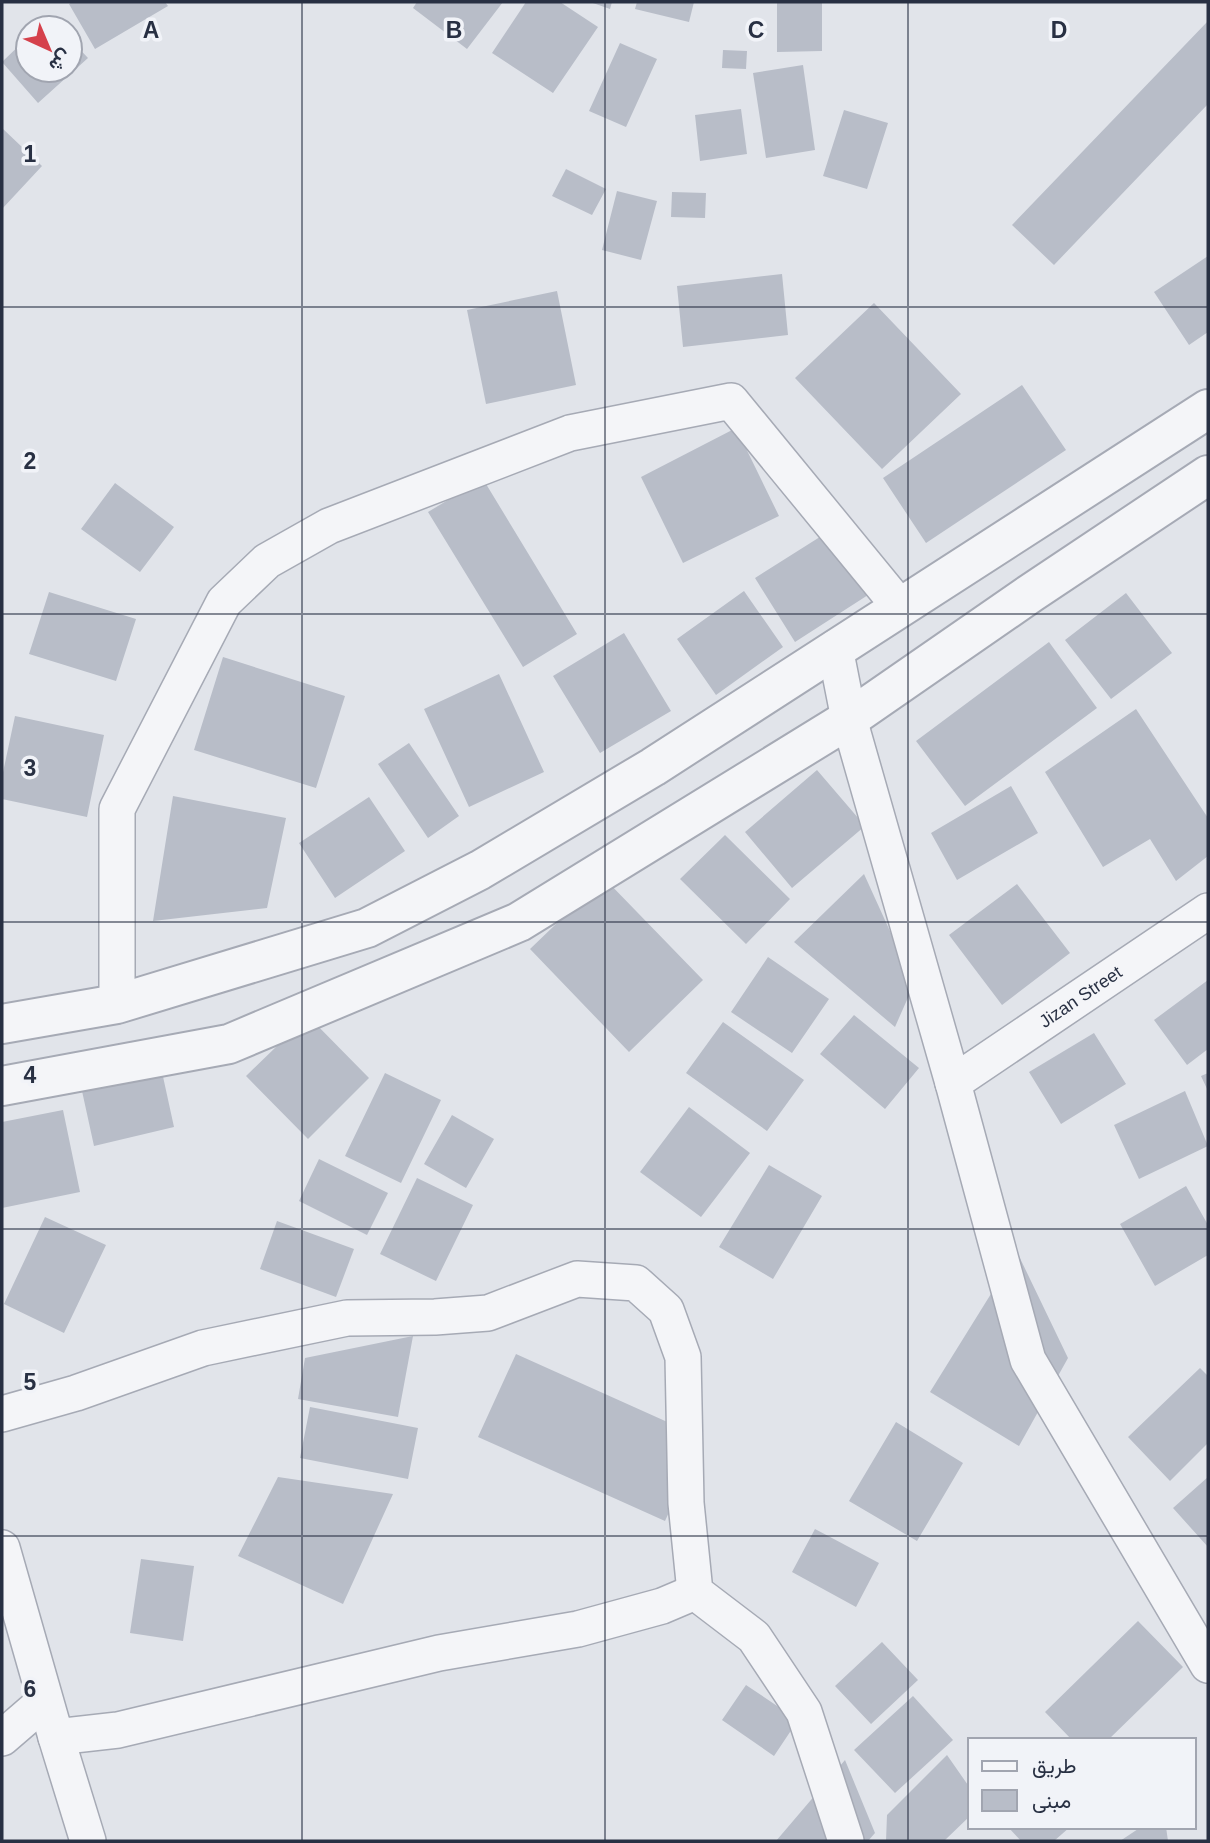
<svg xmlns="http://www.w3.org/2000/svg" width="1210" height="1843" viewBox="0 0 1210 1843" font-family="Arial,Vazirmatn,sans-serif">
<rect width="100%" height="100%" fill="#e1e4ea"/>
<path fill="#b8bdc8" d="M72,2H165L168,6L95,49L69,4Z
M417,2H503L467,49L413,8Z
M526,2H560L598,27L553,93L492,53Z
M590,2H612L610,9Z
M637,2H694L689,22L635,9Z
M777,2H822V51L777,52Z
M50,17L61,28H38Z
M1208,21V104L1054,265L1012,225Z
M28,37V70H70V39L88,58L38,103L2,62Z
M620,43L657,59L626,127L589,111Z
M723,50L747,51L746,69L722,68Z
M803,65L815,150L766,158L753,73Z
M741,109L747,154L700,161L695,115Z
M844,110L888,123L867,189L823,176Z
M2,128L42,166L2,209Z
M566,169L606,189L592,215L552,196Z
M617,191L657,201L641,260L602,250Z
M672,192L706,193L705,218L671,217Z
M1208,256V332L1189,345L1154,292Z
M782,274L788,335L683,347L677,286Z
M557,291L576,385L486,404L467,310Z
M874,303L961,394L882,469L795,378Z
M1022,385L1066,450L926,543L883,478Z
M736,428L779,516L683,563L641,477Z
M483,479L577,634L523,667L428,512Z
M115,483L174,527L140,572L81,529Z
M842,523L882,586L795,642L755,578Z
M744,591L783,647L716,695L677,639Z
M49,592L136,619L116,681L29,654Z
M1126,593L1172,653L1111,699L1065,640Z
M624,633L671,711L600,753L553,676Z
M1049,642L1097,708L965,806L916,741Z
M223,657L345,696L316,788L194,750Z
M499,674L544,772L469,807L424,709Z
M1136,709L1208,818V856L1176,881L1150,839L1103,867L1045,772Z
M15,716L104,735L87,817L2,799V777Z
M409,743L459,816L428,838L378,764Z
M817,770L865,826L792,888L745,832Z
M1011,786L1038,833L957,880L931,833Z
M173,796L286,818L267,908L153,921Z
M369,797L405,851L335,898L299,843Z
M725,835L790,899L746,944L680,879Z
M864,874L914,984L895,1027L794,942Z
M604,878L703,980L629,1052L530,949Z
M1017,884L1070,953L1002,1005L949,935Z
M768,957L829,999L792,1053L731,1012Z
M1208,980V1049L1187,1065L1154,1020Z
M854,1015L919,1068L885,1109L820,1054Z
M308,1016L369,1078L308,1139L246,1076Z
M723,1022L804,1080L767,1131L686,1073Z
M1094,1033L1126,1084L1061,1124L1029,1072Z
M162,1072L174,1127L94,1146L82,1091Z
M385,1073L441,1100L401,1183L345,1156Z
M1208,1073V1091L1201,1076Z
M1185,1091L1208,1146L1139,1179L1114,1125Z
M689,1107L750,1153L701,1217L640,1172Z
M63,1110L80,1192L2,1208V1122Z
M452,1115L494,1139L466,1188L424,1164Z
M319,1159L388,1193L367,1235L299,1201Z
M769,1165L822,1196L773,1279L719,1247Z
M417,1178L473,1205L436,1281L380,1254Z
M1186,1186L1208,1225V1255L1155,1286L1120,1224Z
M45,1217L106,1245L64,1333L4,1304Z
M277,1221L354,1249L336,1297L260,1269Z
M1017,1252L1068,1358L1019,1446L930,1392Z
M413,1336L398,1417L298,1399L305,1358Z
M516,1354L703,1438L665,1521L478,1437Z
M1200,1368L1208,1376V1443L1170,1481L1128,1437Z
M310,1407L418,1428L408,1479L300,1458Z
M896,1422L963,1463L917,1541L849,1501Z
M278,1477L393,1494L343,1604L238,1556Z
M1208,1477V1547L1173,1508Z
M815,1529L879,1563L856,1607L792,1572Z
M141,1559L194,1566L183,1641L130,1633Z
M1138,1621L1183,1667L1108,1740H1072L1045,1712Z
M882,1642L918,1680L871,1724L835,1686Z
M746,1685L798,1720L774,1756L722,1720Z
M913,1696L953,1740L895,1793L854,1750Z
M947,1755L970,1788V1816L944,1841H886L887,1815Z
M845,1760L875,1833L868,1841H776Z
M1008,1827H1070L1054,1841H1021Z
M1141,1827H1166L1168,1841H1120Z"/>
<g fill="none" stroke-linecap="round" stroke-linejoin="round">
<g stroke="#a6aab5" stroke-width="38">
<g id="minor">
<path d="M835,648L849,719L953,1083L1028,1360L1208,1665"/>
<path d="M117,1004V809L224,602L267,561L329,526L570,433L731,401L900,607"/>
<path id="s1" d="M953,1083L1208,911"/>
<path d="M2,1414L76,1393L203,1348L347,1318L435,1317L488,1313L577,1279L636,1283L666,1310L683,1357L686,1503L695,1592L754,1637L804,1712L846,1841"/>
<path d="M2,1548L56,1737L118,1730L439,1653L578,1629L662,1606L695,1592"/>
<path d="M56,1737L88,1841"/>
<path d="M2,1738L45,1701"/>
</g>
</g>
<g stroke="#a6aab5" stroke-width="42">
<path id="tertiary" d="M2,1024L117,1004L367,928L480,870L653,767L1208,409
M2,1086L229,1044L519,922L849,719L1031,593L1208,475"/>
</g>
<use href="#minor" stroke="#f4f5f8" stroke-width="35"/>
<use href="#tertiary" stroke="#f4f5f8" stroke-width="38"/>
</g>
<path fill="none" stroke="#283043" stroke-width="2" stroke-opacity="0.55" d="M302,2V1841M605,2V1841M908,2V1841M2,307H1208M2,614H1208M2,922H1208M2,1229H1208M2,1536H1208"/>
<g text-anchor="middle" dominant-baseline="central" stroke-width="7" stroke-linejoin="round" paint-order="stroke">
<g font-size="18" fill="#283043" stroke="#f1f3f8">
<text stroke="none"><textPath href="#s1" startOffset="154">Jizan Street</textPath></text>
</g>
</g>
<g font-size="23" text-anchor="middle" font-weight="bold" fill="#283043" stroke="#f1f3f8" stroke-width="7" stroke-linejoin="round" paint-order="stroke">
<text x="151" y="38">A</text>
<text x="454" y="38">B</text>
<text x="756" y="38">C</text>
<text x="1059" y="38">D</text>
<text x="30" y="162">1</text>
<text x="30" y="469">2</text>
<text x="30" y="776">3</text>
<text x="30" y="1083">4</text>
<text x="30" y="1390">5</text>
<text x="30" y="1697">6</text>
</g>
<rect width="1210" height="1843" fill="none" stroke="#283043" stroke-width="7"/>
<rect x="968" y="1738" width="228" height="91" fill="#f1f3f8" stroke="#a1a5b0" stroke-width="2"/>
<rect x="982" y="1761" width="35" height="10" fill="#f4f5f8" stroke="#a1a5b0" stroke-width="2"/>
<text x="1032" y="1773" font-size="21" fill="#283043">طريق</text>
<rect x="982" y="1790" width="35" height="21" fill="#b8bdc8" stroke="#a1a5b0" stroke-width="2"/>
<text x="1032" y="1808" font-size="21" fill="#283043">مبنى</text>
<g transform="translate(49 49) rotate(136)"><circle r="33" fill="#f1f3f8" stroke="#a1a5b0" stroke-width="2"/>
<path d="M0-5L12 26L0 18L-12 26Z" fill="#d5414c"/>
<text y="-10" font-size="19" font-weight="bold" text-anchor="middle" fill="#283043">ش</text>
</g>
</svg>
